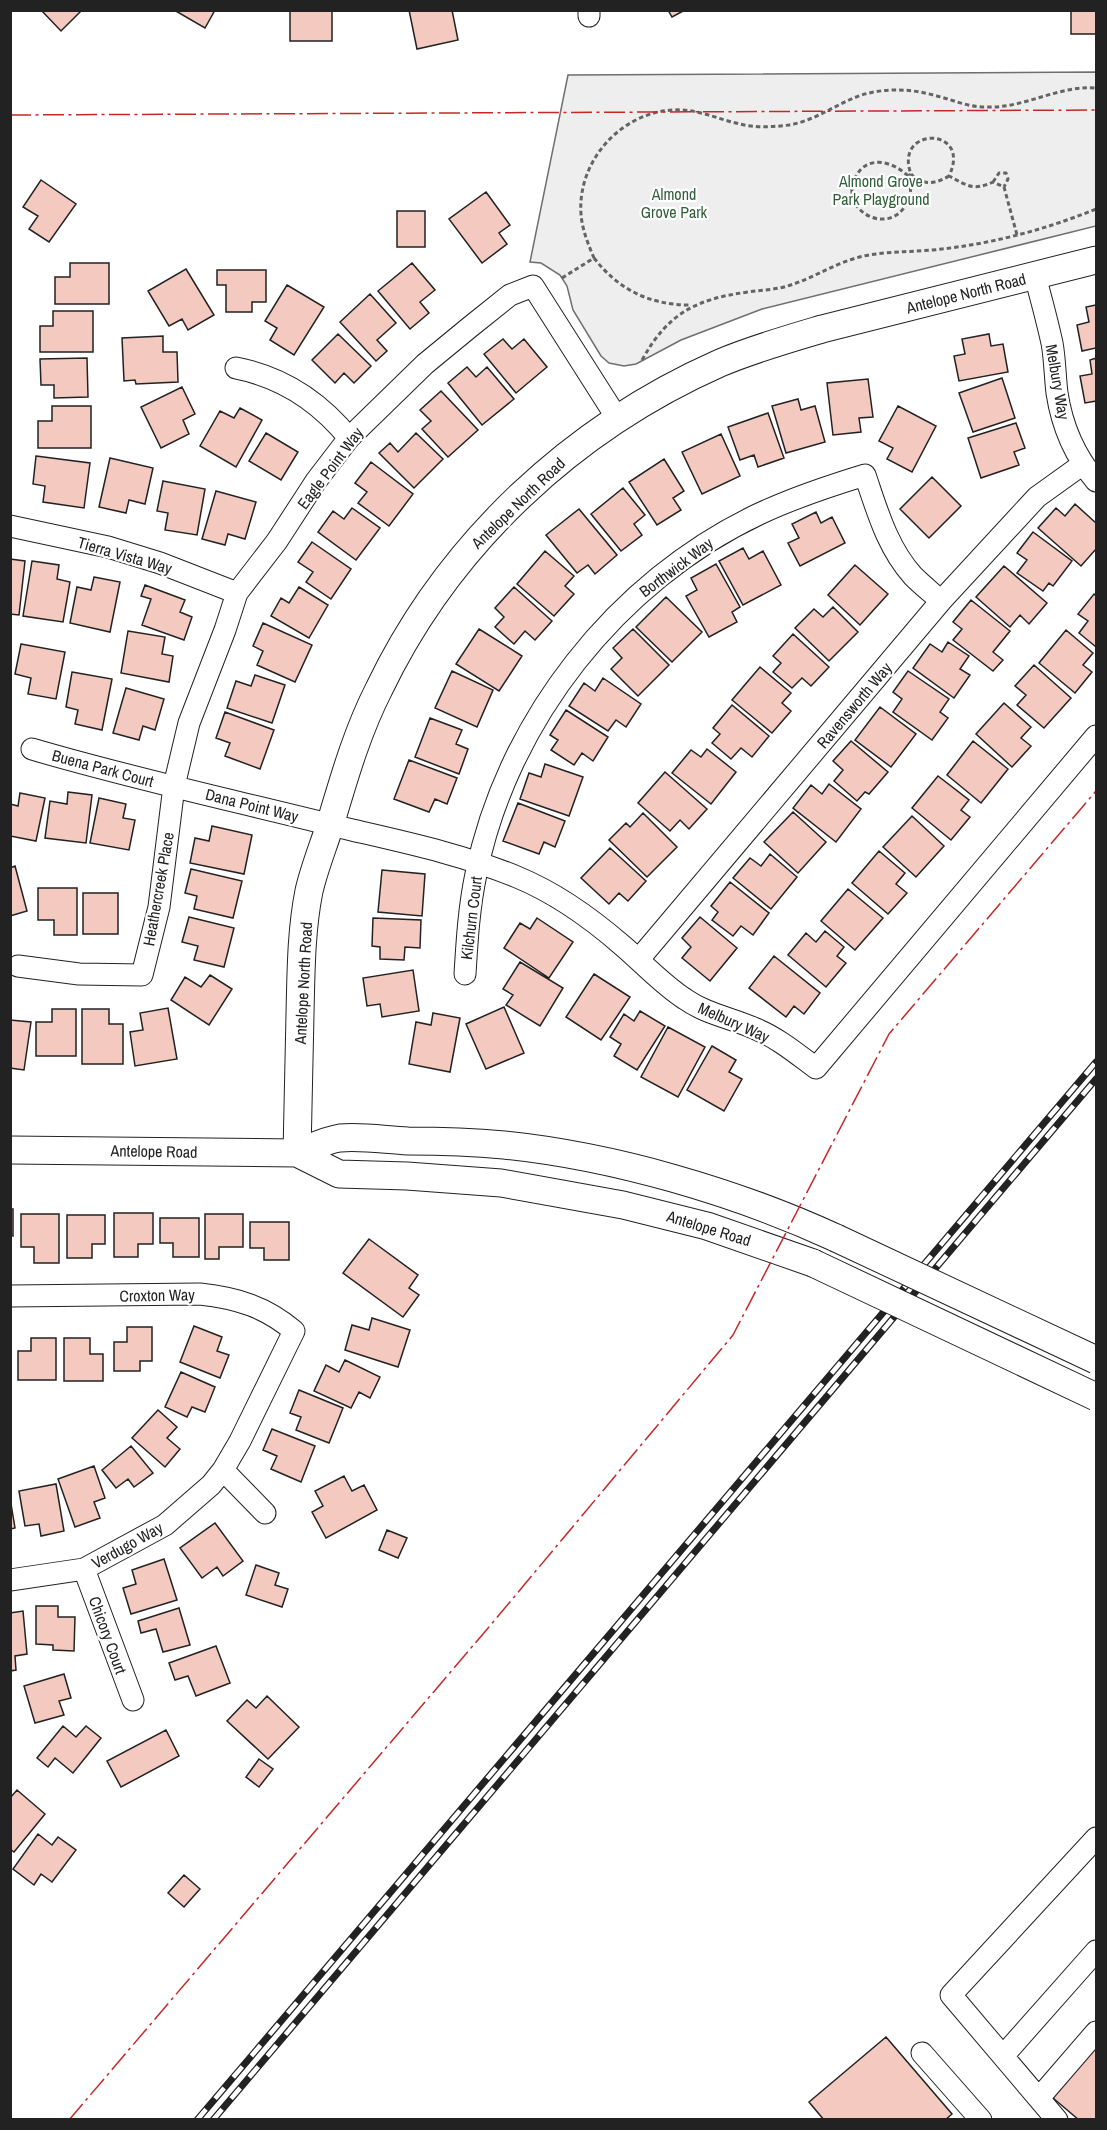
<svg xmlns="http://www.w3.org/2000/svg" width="1107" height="2130" viewBox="0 0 1107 2130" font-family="'Archivo Narrow',sans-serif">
<rect width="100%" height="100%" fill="#fff"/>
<path fill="#eee" stroke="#6f6f6f" stroke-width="1.5" d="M1096,72V226L762,309L681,340L636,364L624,366L609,363L601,356L573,310L567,286L560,275L541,263L530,262L568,75Z"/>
<path fill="#f3c9c0" stroke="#222" stroke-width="1.5" d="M41,10H82L61,31Z
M174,10H215L205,28Z
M290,10H332V41H290Z
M409,10H452L458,40L417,49Z
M668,10H685L672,17Z
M1071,11H1096V34H1071Z
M41,180L76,204L49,242L29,229L38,216L23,207Z
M486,192L510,225L499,233L507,244L482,263L449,219Z
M397,211H425V247H397Z
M70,263H109V304H55V277H70Z
M412,263L435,290L420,302L429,313L410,329L378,291Z
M186,269L214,315L188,330L182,319L169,326L148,291Z
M217,270H266V302H252V312H226V285H217Z
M287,285L324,307L294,355L270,340L277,328L265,321Z
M370,294L396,323L377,340L387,351L376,361L340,322Z
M1096,305V348L1082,351L1077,325L1089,322L1086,307Z
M53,311H93V352H40V326H53Z
M338,334L371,366L354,383L344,373L335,383L312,360Z
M989,334L991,346L1003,344L1008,372L959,381L954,356L965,354L962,339Z
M163,336V352H177L178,382L136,384L135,380L124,381L122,338Z
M503,339L512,349L524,339L547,367L516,393L484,354Z
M87,358L88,397L54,398V385H41L40,359Z
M1096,358V401L1085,403L1080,376L1092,374L1090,360Z
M467,367L476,377L487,367L514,399L482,425L448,383Z
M1002,378L1015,418L973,432L959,393Z
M868,379L873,417L859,418L861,432L833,435L827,383Z
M182,387L195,414L183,420L189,434L161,448L141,407Z
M441,391L478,430L448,457L422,429L431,421L420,410Z
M798,399L801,410L815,406L825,442L786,453L772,406Z
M52,406H91V448H38V421H52Z
M898,406L936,426L912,472L887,459L893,448L879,441Z
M240,408L262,420L236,467L200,446L220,411L234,418Z
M768,413L784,458L758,467L754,455L740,460L728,427Z
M1016,423L1025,448L1014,452L1019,465L981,478L968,438Z
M266,433L298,452L281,480L249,461Z
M416,433L443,459L414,488L379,453L390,443L398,452Z
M721,434L740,476L702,494L682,452Z
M36,456L90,463L84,508L43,502L45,486L33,484Z
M110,458L153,468L145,504L129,500L126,513L99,507Z
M664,459L684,491L673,498L681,510L657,525L629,482Z
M371,462L413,494L389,526L358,503L367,492L355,483Z
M932,477L961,506L929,538L900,509Z
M163,481L205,489L197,535L165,530L168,513L157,511Z
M623,488L645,515L634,524L642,535L621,551L591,514Z
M216,491L256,502L245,539L228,534L225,545L202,539Z
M1075,504L1096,523V549L1081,566L1038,528L1056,508L1065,516Z
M352,508L380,528L356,560L318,532L333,511L344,519Z
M579,509L617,555L595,574L588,565L577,573L546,535Z
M816,512L821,523L832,517L845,543L800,566L788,543L799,538L792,524Z
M1033,532L1072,561L1053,586L1049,583L1043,591L1017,573L1027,560L1017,553Z
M312,542L351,569L331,599L306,582L313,572L298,562Z
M743,548L749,559L763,551L781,585L743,605L719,561Z
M545,551L574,576L565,586L574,594L554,616L517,584Z
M10,559L25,561L19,615L10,614Z
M32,561L59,565L57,579L70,582L63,622L23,616Z
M716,564L740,607L732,612L737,622L709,637L686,596L697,590L691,578Z
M855,565L888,594L860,625L828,595Z
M1004,566L1047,603L1029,624L1020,615L1010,627L976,597Z
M94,577L120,582L110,632L70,623L77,587L91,590Z
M145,585L185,600L180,612L192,617L184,640L142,625L151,599L141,596Z
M299,587L328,605L309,638L271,616L281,598L289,603Z
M514,587L552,621L535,640L525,631L514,644L495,627L504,617L495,608Z
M1094,594L1096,596V647L1079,633L1088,621L1078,614Z
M666,597L702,632L672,662L636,627Z
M971,600L1010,631L993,652L1003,660L993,671L953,640L962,629L953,622Z
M833,607L858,632L829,661L795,628L814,609L823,617Z
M263,623L312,645L295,682L257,665L263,651L253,646Z
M479,629L522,656L499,691L456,664Z
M633,629L669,665L638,696L611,669L622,658L613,648Z
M1066,630L1093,653L1083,665L1092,672L1075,693L1039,663Z
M128,631L165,637L162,654L173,656L169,682L121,673Z
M793,634L829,667L811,686L802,678L792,688L773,672L781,663L773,656Z
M948,642L969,656L960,669L970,675L954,698L913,668L930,644L942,652Z
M21,644L65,652L56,699L28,694L31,678L15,674Z
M1034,665L1071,698L1044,728L1017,705L1026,695L1015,686Z
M760,667L791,693L782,703L791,711L772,733L732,700Z
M452,671L493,690L477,727L435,708Z
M908,671L949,699L940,712L948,718L932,740L893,712L902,699L893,692Z
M72,672L112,679L102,730L75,724L78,710L66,707Z
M255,675L285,685L272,723L227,708L236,681L251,686Z
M603,678L641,704L626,727L616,720L608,731L569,706L584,683L595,691Z
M126,688L164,699L155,730L143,726L139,740L113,733Z
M1004,703L1031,727L1021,738L1031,746L1012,767L976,734Z
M732,705L769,736L752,757L741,748L731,759L712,743L720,734L713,728Z
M880,707L916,734L891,767L855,740Z
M566,710L608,737L593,761L582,753L574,765L551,750L558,740L550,735Z
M225,712L274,730L260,769L225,756L230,743L216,738Z
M430,718L462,730L456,744L468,749L459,774L415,757Z
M851,741L888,772L869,794L865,792L857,801L834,781L843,770L833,761Z
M973,741L1008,769L981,803L947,775Z
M707,749L736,772L711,804L672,773L691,750L701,757Z
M409,760L457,778L447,804L435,799L429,812L394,799Z
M545,764L583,777L569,816L520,799L529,773L541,777Z
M665,772L707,809L689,829L680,820L670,831L638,803Z
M938,776L969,800L961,810L970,817L951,840L912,808Z
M829,784L861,809L836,842L793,808L811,785L822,794Z
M68,792L92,795L86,843L45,838L50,801L67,804Z
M20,793L45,798L36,841L10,836V804L18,806Z
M99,798L126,804L123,818L135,820L129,850L90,843Z
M518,803L565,821L555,847L544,842L539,854L503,841Z
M793,812L826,842L798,873L764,842Z
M643,813L677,847L647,877L609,840L626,823L630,827Z
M912,816L944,846L916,877L883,847Z
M212,826L252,835L244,874L190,863L195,838L209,841Z
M610,848L646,881L628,901L619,893L609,904L581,878Z
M879,851L905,873L896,884L907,893L888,914L852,883Z
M770,854L797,877L771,909L733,878L750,858L761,866Z
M15,866L27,911L10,916V868Z
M191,869L242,881L233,918L194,909L197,896L185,893Z
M382,870L425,874L422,916L378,912Z
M730,882L769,913L753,935L741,926L733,936L712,920L718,912L711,906Z
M38,888H77V935H54V920H38Z
M848,889L883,918L855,950L821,921Z
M83,893H118V934H83Z
M189,917L234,928L224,967L194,960L198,946L182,942Z
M700,917L737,948L710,981L682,958L691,947L682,938Z
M373,918L421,920L420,948L405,947L404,960L380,959V947L372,946Z
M537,918L573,942L549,978L504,948L520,923L530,929Z
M825,931L844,947L837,956L846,963L826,987L788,955L806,933L816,942Z
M774,956L820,993L804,1014L794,1006L786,1017L749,988Z
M520,962L563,988L540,1026L506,1005L513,995L503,989Z
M413,970L419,1011L382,1017L380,1004L367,1006L363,978Z
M594,974L630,997L601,1040L566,1017Z
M210,975L232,989L209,1025L171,1000L185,977L201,987Z
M504,1007L524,1053L486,1069L466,1024Z
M168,1008L177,1059L135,1066L130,1032L143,1030L140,1013Z
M52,1009H76V1056H36V1022H52Z
M82,1009H109V1024H123V1064H82Z
M640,1011L665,1026L637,1070L614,1056L621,1044L610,1037L624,1014L634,1021Z
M433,1013L460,1018L450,1072L409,1064L416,1022L431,1025Z
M10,1020L31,1022L24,1070L10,1068Z
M668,1027L705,1047L678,1097L641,1077Z
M712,1046L736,1060L729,1072L742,1079L724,1111L687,1090Z
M10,1209H13V1236L10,1235Z
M114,1213H153V1244H138V1257H114Z
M21,1214H59V1263H34V1247H21Z
M205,1214H243V1247H219V1259H205Z
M67,1215H105V1244H92V1258H67Z
M160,1218H199V1257H173V1243H160Z
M250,1222H289V1260H264V1248H250Z
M369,1239L418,1275L409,1288L419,1295L403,1317L343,1273Z
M372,1318L410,1330L398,1367L345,1350L352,1325L369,1330Z
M194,1326L222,1337L217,1351L229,1355L220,1378L180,1362Z
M127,1327H152V1361H140V1371H114V1342H127Z
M31,1338H56V1380H18V1351H31Z
M64,1338H90V1354H103V1381H64Z
M345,1360L380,1377L370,1398L359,1392L351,1408L314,1391L326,1365L339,1372Z
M181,1372L215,1387L205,1412L192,1407L187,1417L165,1407Z
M299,1390L343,1408L329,1443L296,1430L301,1417L290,1413Z
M158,1410L177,1427L167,1438L180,1449L165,1467L132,1438Z
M272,1429L315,1446L301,1482L271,1469L277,1456L263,1450Z
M131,1446L153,1473L134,1487L128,1479L116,1488L102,1470Z
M94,1466L105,1498L94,1502L100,1518L75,1527L58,1479Z
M344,1476L352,1491L364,1485L377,1510L326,1538L312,1512L323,1506L315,1491Z
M56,1484L64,1531L41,1536L39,1524L25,1526L19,1491Z
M10,1498L15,1528L10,1529Z
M215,1523L243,1561L223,1576L217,1567L202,1578L180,1548Z
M387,1530L407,1538L398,1558L379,1550Z
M164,1559L177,1600L131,1614L123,1588L136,1584L132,1570Z
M256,1565L279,1573L275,1585L288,1589L282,1607L246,1595Z
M36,1606H58V1617H75L74,1651L53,1650V1645L36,1644Z
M179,1608L190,1645L163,1652L156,1629L141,1633L138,1621Z
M23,1611L27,1654L15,1656L16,1670L10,1671V1613Z
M216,1646L230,1683L196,1696L188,1676L175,1680L169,1663Z
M64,1674L71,1698L59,1701L64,1715L35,1723L24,1686Z
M267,1696L299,1727L268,1759L227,1721L247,1700L256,1708Z
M63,1726L76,1737L86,1726L101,1738L73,1773L55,1758L48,1767L37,1758Z
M166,1730L179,1756L121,1787L107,1761Z
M259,1759L273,1769L259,1787L246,1777Z
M17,1790L45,1814L14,1852L10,1849V1798Z
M38,1834L52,1845L58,1837L76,1850L52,1882L41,1874L34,1885L13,1869Z
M184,1875L200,1889L184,1907L168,1893Z
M886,2037L952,2114L945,2120H824L809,2102Z
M1096,2046V2120H1079L1053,2098Z"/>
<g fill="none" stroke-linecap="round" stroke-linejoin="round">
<g stroke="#222" stroke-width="23">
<path id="minor" d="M589,16V10
M1035,276C1041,298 1047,320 1052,343C1055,359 1055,377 1057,393C1062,426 1075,456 1096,481
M236,368C282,377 319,401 349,438
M10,526L108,547L160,563L237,593
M32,749C137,780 245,803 352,830C408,843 464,855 517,877C556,893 592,919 623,946C644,964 662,984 685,999C706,1014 732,1018 756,1029C778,1038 797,1054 816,1068L1096,736
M639,959L941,601L1037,497L1083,464
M18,966L79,974L142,975L159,907L174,786L189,723L225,630L237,593L277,541L316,481L349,438L425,364L470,327L510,295L533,286L617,418
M465,974C467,941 469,907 476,874C507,721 617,581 759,514C793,498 829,486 865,475C877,510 887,547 913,576C922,585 932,593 941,601
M10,1296L200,1294C237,1298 266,1307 294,1331L240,1441L223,1470L211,1485L165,1525L84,1569L10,1580
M223,1470L265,1513
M84,1569L133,1700
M922,2053L981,2120
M1003,2056L1096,1951
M1039,2098L1096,2032
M1057,2120L951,1995L1096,1838"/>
</g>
<g stroke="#222" stroke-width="29">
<path id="major" d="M10,1150L297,1153C310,1148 326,1140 340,1138C362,1136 386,1140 408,1141C440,1141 472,1142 504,1145C613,1156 736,1192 836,1238
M297,1153C298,1107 299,1060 300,1014C301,973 301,931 309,891C314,869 323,847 330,825C344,778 357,732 379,689C449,543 573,428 720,363C753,349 788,339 822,329L1096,260
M297,1153L339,1174L407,1176L501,1183L623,1205L707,1226L813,1263"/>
</g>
<path stroke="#646464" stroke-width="3" stroke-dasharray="4.5 3" stroke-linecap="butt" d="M911,174C922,186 936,184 949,176
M908,176C894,162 868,154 856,176C837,210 889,238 907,203C912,193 911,187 908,176L911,174C893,126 973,126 949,176C968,186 973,191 993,182L1004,187L1017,235
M993,182L999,173H1006L1008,179L1004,187
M594,258C618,289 649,305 690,305
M562,278L594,258C588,244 582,229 581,214C577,158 626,107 682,110C702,111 721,120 740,124C756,128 773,127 789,125C820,120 844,97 874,92C895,88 916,90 937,96C953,100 968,107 985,107C1024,109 1058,85 1096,88
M642,360C668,313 696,299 748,292C760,290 772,290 784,287C814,279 838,260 869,255C893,251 918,252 942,249C995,243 1047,229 1096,209"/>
<use href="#minor" stroke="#fff" stroke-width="21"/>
<use href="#major" stroke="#fff" stroke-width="27"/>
<g stroke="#222" stroke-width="7">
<path id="rail" d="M197,2120L1096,1062
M213,2120L1096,1079"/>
</g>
<use href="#rail" stroke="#fff" stroke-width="4.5" stroke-dasharray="14" stroke-linecap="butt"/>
<g stroke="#222" stroke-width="29" stroke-linecap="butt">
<path id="major-bridge" d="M836,1238L1096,1360
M813,1263L1096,1397"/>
</g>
<use href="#major-bridge" stroke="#fff" stroke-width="27"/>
<path stroke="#c62828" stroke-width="1.5" stroke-dasharray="21 4.5 3 4.5" stroke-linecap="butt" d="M10,115L1096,110
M69,2120L494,1621L733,1335L889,1034L1096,791"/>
</g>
<g text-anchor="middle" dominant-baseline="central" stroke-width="4.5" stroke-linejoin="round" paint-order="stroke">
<g font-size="16" fill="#2f5e38" stroke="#fff">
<text x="881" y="181">Almond Grove<tspan x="881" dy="18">Park Playground</tspan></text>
<text x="674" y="194">Almond<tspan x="674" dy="18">Grove Park</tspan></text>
</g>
<g font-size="16" fill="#222" stroke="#fff">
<text transform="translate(966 293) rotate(-14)">Antelope North Road</text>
<text transform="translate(1058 382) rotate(80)">Melbury Way</text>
<text transform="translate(330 468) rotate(-53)">Eagle Point Way</text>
<text transform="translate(518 503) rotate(-44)">Antelope North Road</text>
<text transform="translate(125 555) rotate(16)">Tierra Vista Way</text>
<text transform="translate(676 567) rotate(-37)">Borthwick Way</text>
<text transform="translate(854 705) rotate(-50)">Ravensworth Way</text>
<text transform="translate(103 768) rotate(15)">Buena Park Court</text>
<text transform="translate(252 805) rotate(14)">Dana Point Way</text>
<text transform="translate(158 889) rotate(-80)">Heathercreek Place</text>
<text transform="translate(471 918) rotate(-83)">Kilchurn Court</text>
<text transform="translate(303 983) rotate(-87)">Antelope North Road</text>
<text transform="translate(734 1022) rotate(24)">Melbury Way</text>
<text transform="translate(154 1151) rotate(1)">Antelope Road</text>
<text transform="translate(709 1228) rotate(17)">Antelope Road</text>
<text transform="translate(157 1295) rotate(-1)">Croxton Way</text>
<text transform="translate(127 1545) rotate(-29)">Verdugo Way</text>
<text transform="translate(108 1635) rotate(70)">Chicory Court</text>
</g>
</g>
<rect width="1107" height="2130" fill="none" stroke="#222222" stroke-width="24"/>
</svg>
